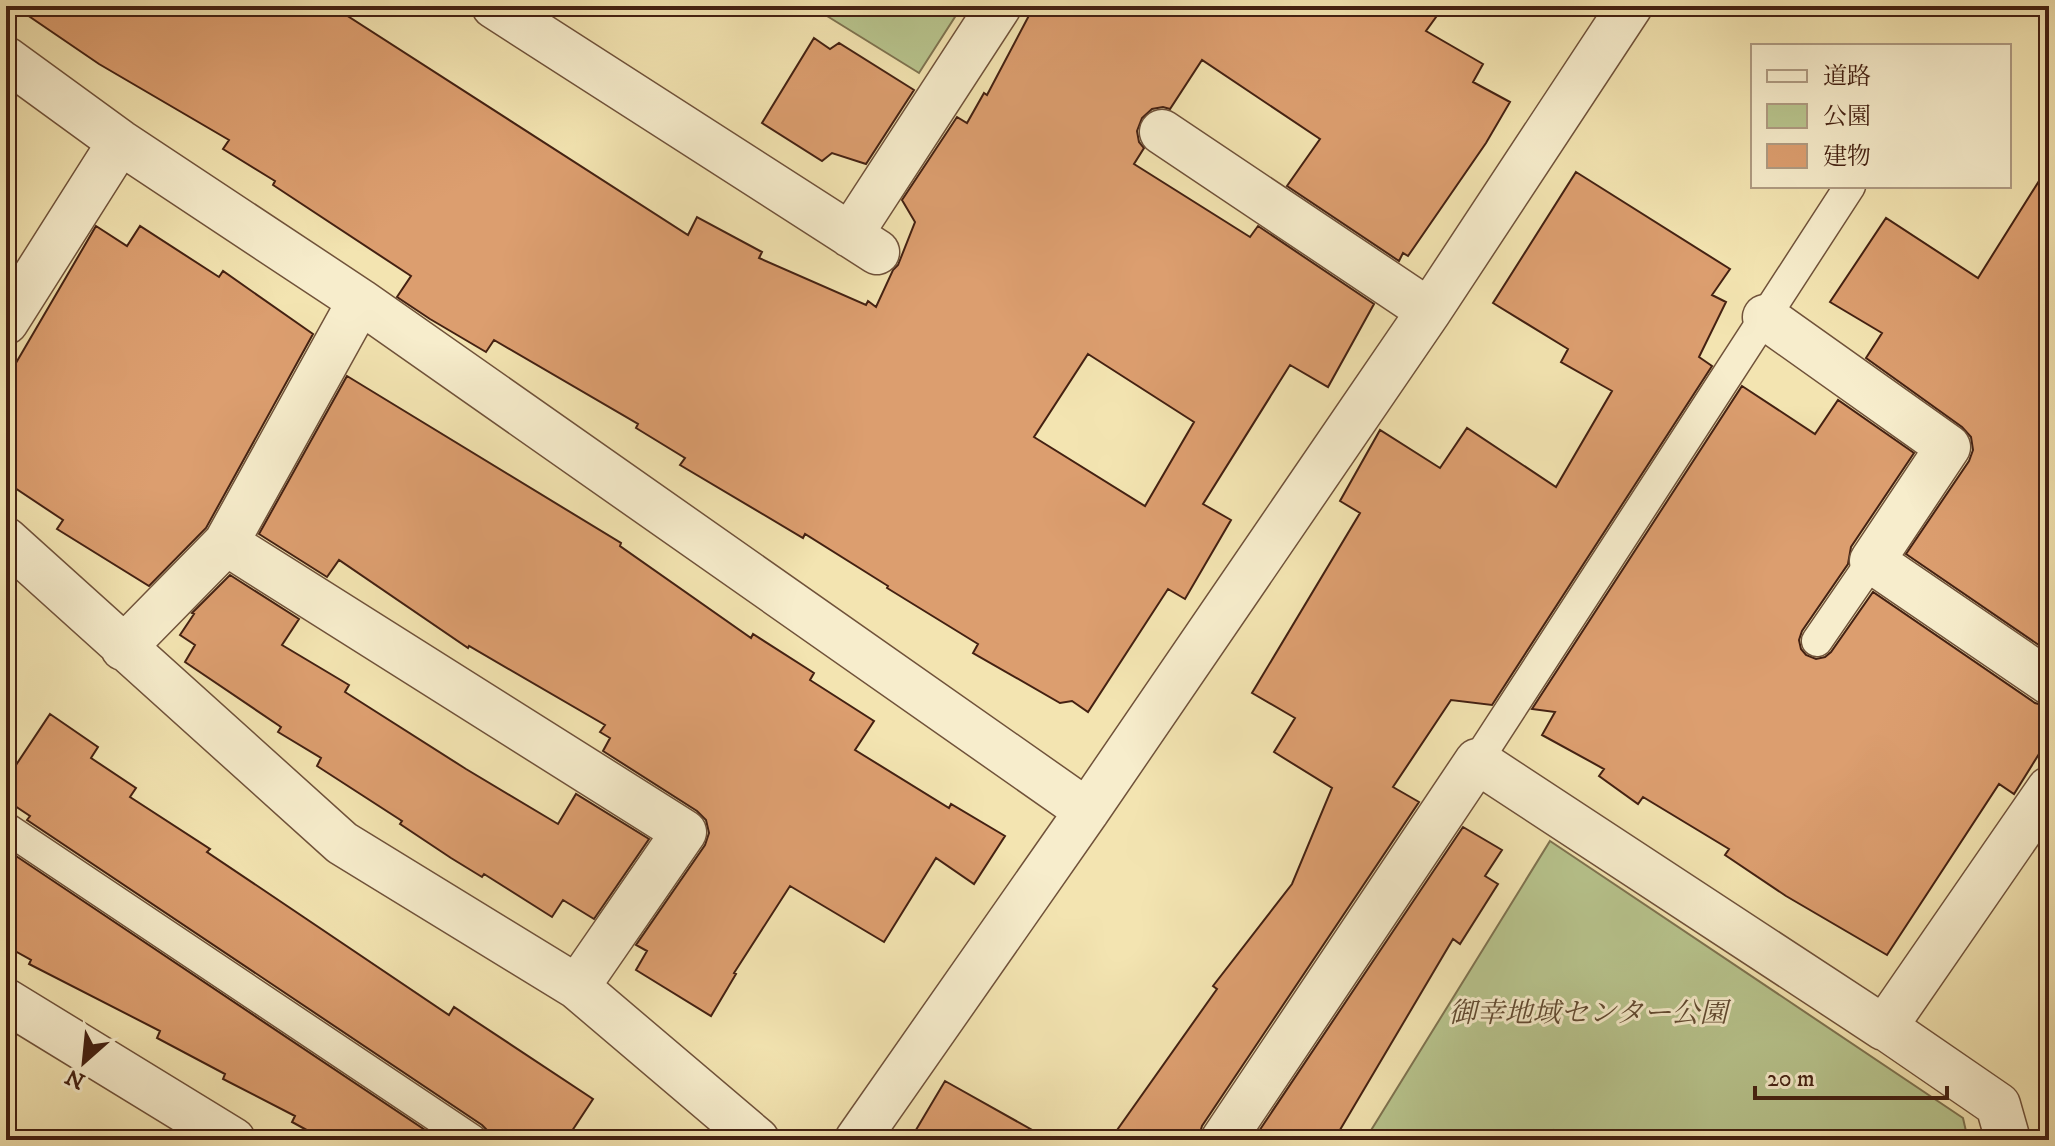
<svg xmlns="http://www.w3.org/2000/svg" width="2055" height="1146" viewBox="0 0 2055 1146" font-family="'IM FELL DW Pica','Noto Serif JP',serif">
<rect width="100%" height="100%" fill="#f3e4b1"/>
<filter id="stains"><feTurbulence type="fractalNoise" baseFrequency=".0025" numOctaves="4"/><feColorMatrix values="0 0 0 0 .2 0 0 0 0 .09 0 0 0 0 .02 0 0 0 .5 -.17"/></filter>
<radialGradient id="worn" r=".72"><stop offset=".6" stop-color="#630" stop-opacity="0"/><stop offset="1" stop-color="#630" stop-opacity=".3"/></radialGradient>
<path fill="#b8c58e" stroke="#7e7350" stroke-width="2" d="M833,6H962L919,73L827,16Z
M1550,841L1963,1118L1968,1140H1569L1554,1130L1547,1140H1365Z"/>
<path fill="#dc9e6f" stroke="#442112" stroke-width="2" fill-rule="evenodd" d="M14,6H332L688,235L697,217L762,252L759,258L866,305L868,301L876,307L893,270L898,265L915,222L902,200L957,117L967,123L984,93L987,95L1034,6H1444L1426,31L1483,64L1473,82L1510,102L1486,143L1408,256L1403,253L1399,261L1287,186L1320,139L1202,60L1170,109L1163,107L1152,109L1142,118L1137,131L1139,142L1144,148L1134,164L1250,237L1258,226L1374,304L1328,387L1290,365L1203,504L1231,520L1185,599L1168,589L1088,712L1072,701L1060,703L973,653L978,644L887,588L888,586L805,534L803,538L680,465L685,458L636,428L638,424L494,340L486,352L430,319L397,297L411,276L273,185L275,181L223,149L229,140L99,64ZM1088,354L1194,422L1145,506L1034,437Z
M814,38L830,49L839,43L914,90L866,164L832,153L822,161L762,123Z
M2049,165V652L1906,554L1969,461L1973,450L1971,437L1962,427L1866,358L1882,333L1830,302L1886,218L1978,278Z
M1576,172L1730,269L1712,295L1726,302L1699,357L1712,366L1492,705L1451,700L1393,787L1419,802L1202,1126L1198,1140H1110L1217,989L1213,986L1292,884L1332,788L1274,752L1295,718L1252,693L1360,513L1340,501L1380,430L1440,468L1467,428L1556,487L1612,391L1561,362L1568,349L1493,303Z
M96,226L127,246L140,226L219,277L223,271L313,334L206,528L149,586L57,529L63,520L6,482V380Z
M347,376L621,543L620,546L751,638L753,634L814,673L810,680L874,721L855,750L949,808L951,804L1005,836L974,884L936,858L884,942L790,886L734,973L736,974L711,1016L636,970L647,951L636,945L705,845L709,833L706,820L697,811L603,751L610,738L600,732L605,725L469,646L468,648L339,560L327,577L259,534Z
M1742,386L1815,434L1838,400L1914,453L1851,547L1848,564L1802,631L1799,640L1801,649L1806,655L1816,659L1825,657L1831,652L1873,592L2035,703L2049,707V738L2014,794L1999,784L1887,955L1786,896L1725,855L1729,849L1643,797L1638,804L1599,776L1604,769L1542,735L1555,712L1532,709Z
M230,575L299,619L282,645L349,685L345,692L466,769L558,824L576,794L649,839L594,919L563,900L552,917L484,874L482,877L451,858L400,824L402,821L317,766L321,758L278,732L281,727L185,662L195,645L180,635L194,614L192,613Z
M50,714L98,747L91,758L136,788L130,797L210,849L207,852L449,1015L454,1007L593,1099L566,1140H490L488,1131L482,1125L27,820L30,816L6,800V780Z
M1463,827L1502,850L1485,876L1498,884L1460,944L1453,939L1334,1140H1253Z
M10,852L440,1140H325L292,1122L295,1116L223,1079L225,1074L157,1038L160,1031L29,964L31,960L6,946V859Z
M945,1081L1050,1140H910Z"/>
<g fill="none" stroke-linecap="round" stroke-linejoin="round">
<g stroke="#70523a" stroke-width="33">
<path id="lane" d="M1817,641L1872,561
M1477,761L1850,186
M6,828L472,1140"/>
</g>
<g stroke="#70523a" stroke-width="47">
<path id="street" d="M494,6L877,252
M6,59L120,142L360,301L1087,811
M1162,132L1429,311
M850,235L999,6
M1765,317L1948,447L1872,561L2049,682
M6,322L120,142
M6,540L342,843L577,987L757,1140
M226,543L684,832L577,987
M123,648L226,543L360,301
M6,1001L233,1140
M1883,1026L1998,1105L2008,1140
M857,1140L1087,811L1429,311L1630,6
M1223,1140L1477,761L1884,1028L2049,789"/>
</g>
<use href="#lane" stroke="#f7edcc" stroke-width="30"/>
<use href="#street" stroke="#f7edcc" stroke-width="44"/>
</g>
<g text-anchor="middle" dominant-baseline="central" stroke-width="6" stroke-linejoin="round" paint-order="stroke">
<g font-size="28" font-style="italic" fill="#614a31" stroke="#f7edcc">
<text x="1588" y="1013">御幸地域センター公園</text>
</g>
</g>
<rect width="2055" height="1146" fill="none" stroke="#f3e4b1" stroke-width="32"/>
<rect x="8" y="8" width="2039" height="1130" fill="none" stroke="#442112" stroke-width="4"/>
<rect x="16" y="16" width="2023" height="1114" fill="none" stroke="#442112" stroke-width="2"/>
<rect x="1751" y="44" width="260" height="144" fill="#f7edcc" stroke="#af9b82" stroke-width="2"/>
<rect x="1767" y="70" width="40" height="12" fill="#f7edcc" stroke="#af9b82" stroke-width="2"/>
<text x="1823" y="84" font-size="24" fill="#442112">道路</text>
<rect x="1767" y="104" width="40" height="24" fill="#b8c58e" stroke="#af9b82" stroke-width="2"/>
<text x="1823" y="124" font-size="24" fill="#442112">公園</text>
<rect x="1767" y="144" width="40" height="24" fill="#dc9e6f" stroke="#af9b82" stroke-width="2"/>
<text x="1823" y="164" font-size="24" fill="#442112">建物</text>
<g transform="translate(84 1062) rotate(207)" stroke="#f7edcc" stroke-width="6" paint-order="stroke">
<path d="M0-6L14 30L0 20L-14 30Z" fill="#442112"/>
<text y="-12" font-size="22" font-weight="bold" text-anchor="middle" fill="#442112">N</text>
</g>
<path d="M1755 1086v12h192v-12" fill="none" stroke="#442112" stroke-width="4"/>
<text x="1767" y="1086" font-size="24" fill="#442112" stroke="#f7edcc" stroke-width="6" paint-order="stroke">20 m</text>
<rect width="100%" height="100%" filter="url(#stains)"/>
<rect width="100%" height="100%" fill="url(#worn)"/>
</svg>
